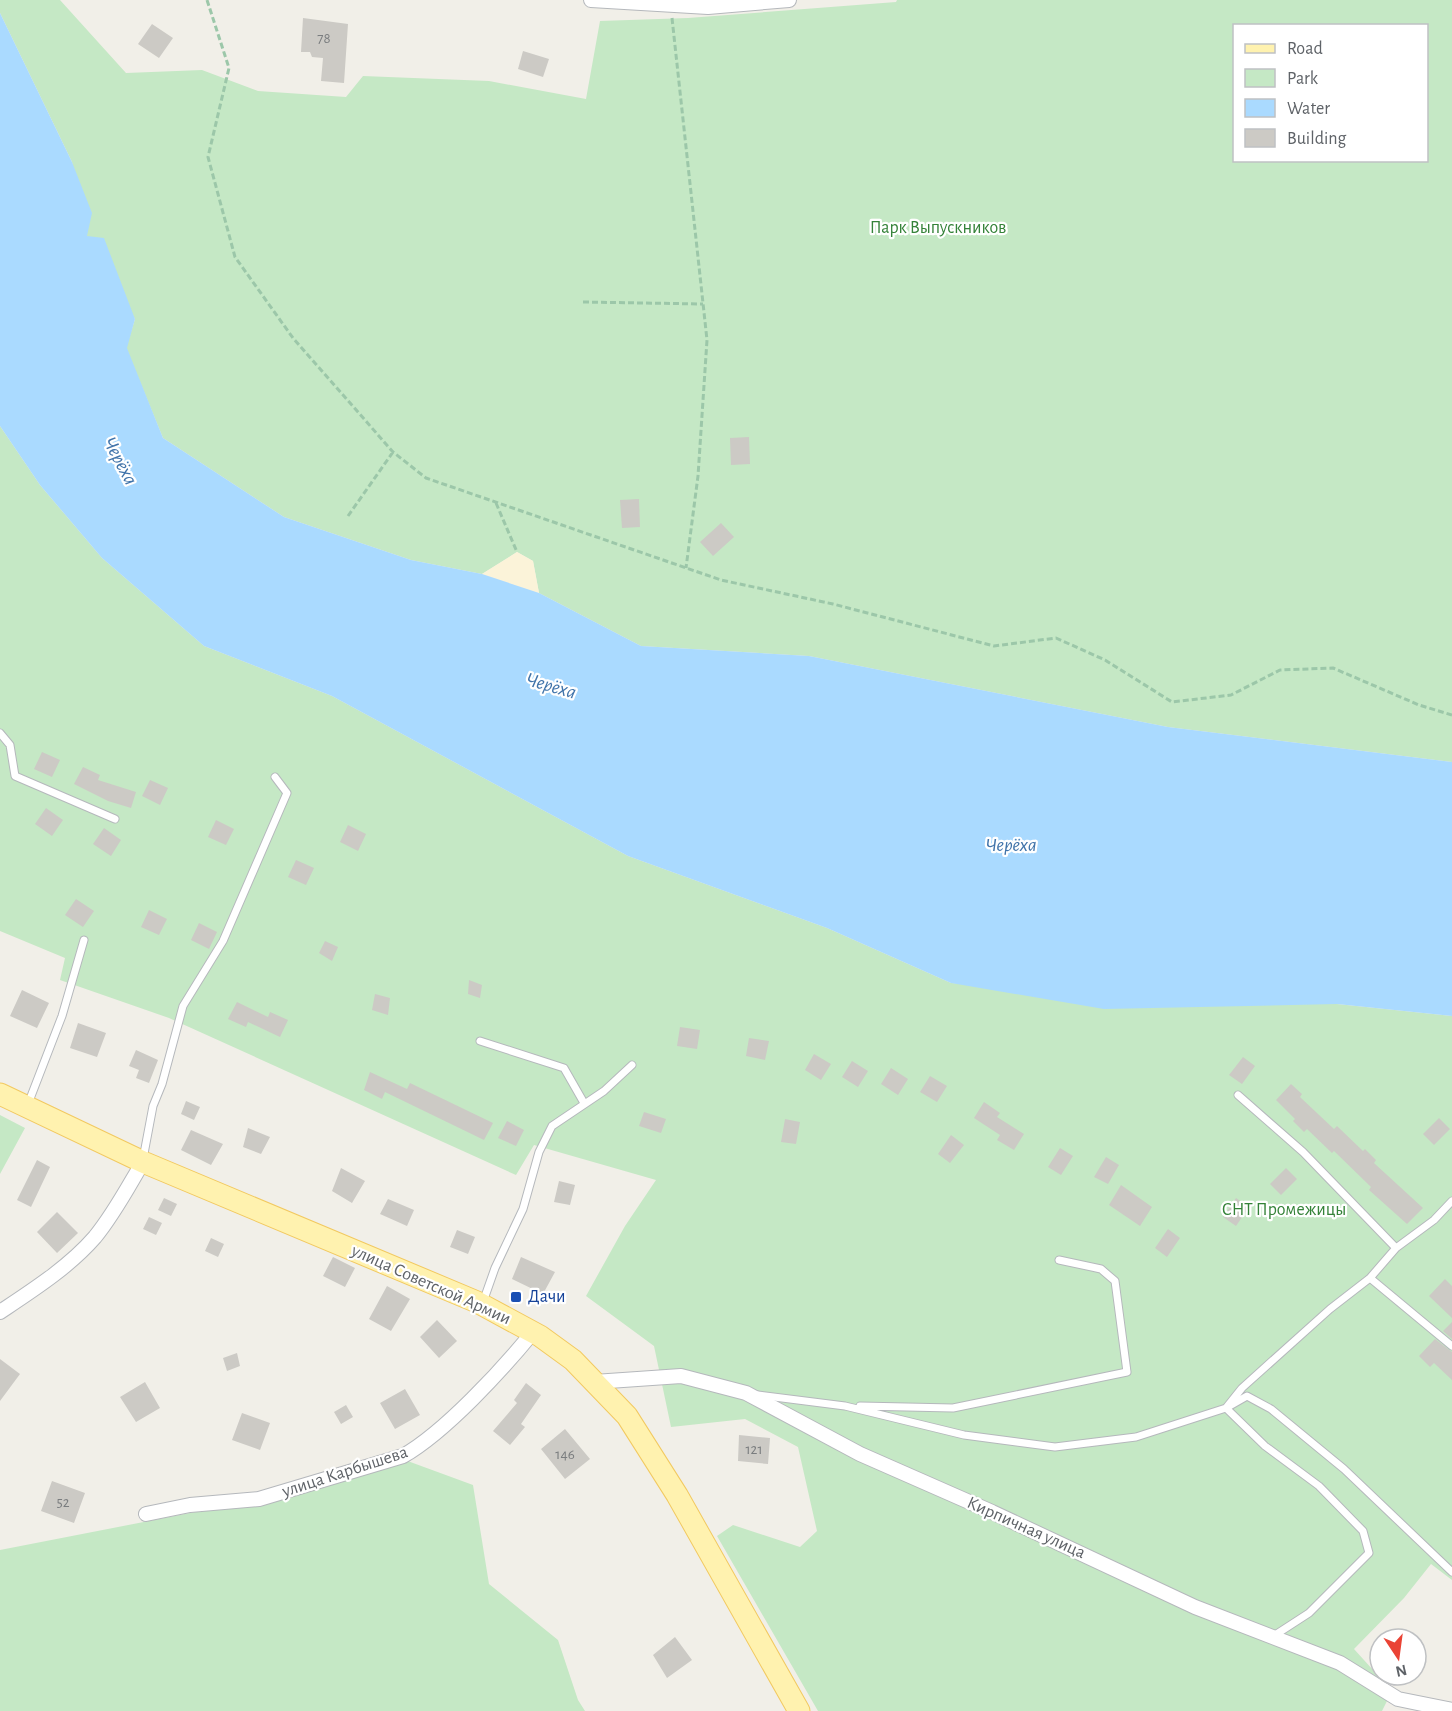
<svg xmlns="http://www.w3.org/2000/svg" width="1452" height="1711" viewBox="0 0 1452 1711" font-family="'Alegreya Sans',sans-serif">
<rect width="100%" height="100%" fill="#f1efe8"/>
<path fill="#c5e8c5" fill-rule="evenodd" d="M0,0H60L126,73L202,70L258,91L346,97L363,76L489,81L586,99L600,21L688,18L896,2L897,0H1452V762L1168,727L809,656L641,646L539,593L533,561L517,552L482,574L411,560L284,517L163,438L126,348L135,319L87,236L72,162L0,13ZM1234,26H1426V160H1234Z
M0,426L40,485L102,558L204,646L332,696L628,856L827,928L951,983L1337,1004L1452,1016V1580L1431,1564L1404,1598L1354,1649L1392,1691L1382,1711H818L717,1536L733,1525L800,1547L817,1531L798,1447L745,1419L671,1427L654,1346L586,1296L625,1226L656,1180L534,1145L516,1175L169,1018L60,980L65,958L0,931Z
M0,1115L25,1128L0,1174Z
M394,1456L473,1485L489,1584L558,1640L578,1700L585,1711H0V1550L236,1504Z"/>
<path fill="#fbf3d9" d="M517,552L533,561L539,593L482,574Z"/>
<path fill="#aadaff" d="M0,13L72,162L92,213L87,236L104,238L135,319L127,348L163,438L284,517L411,560L482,574L539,593L641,646L809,656L1168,727L1452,762V1016L1337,1004L1104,1009L951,983L827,928L628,856L332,696L204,646L102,558L40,485L0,426Z"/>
<path fill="#cccac5" d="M303,18L348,24L344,83L321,81L323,58L312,57L310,52H301Z
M152,24L173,38L159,58L138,44Z
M523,51L549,59L543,77L518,69Z
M749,437L750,464L731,465L730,438Z
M639,499L640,527L622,528L620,500Z
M721,523L734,537L713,556L700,542Z
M42,752L60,760L52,777L34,769Z
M83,767L100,775L98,780L136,792L131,808L108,801L74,784Z
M150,780L168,788L160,805L142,796Z
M46,808L63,820L52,836L35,824Z
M216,820L234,829L226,845L208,837Z
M348,825L366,834L358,851L340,842Z
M104,828L121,840L111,856L93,844Z
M296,860L314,868L306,885L288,877Z
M76,899L94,911L83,927L65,915Z
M149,910L167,919L159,935L141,927Z
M199,923L217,932L209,949L191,940Z
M325,941L338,947L332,961L319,953Z
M469,980L482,985L480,998L468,994Z
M22,990L49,1003L37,1028L10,1016Z
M375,994L390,998L388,1015L372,1010Z
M237,1002L268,1017L270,1012L288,1020L280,1037L248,1022L246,1027L228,1019Z
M78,1023L106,1033L97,1057L70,1048Z
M680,1027L700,1030L697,1049L677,1046Z
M749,1038L769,1041L765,1060L746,1056Z
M136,1050L158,1060L149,1083L136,1078L139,1070L129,1066Z
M814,1054L831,1064L821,1080L805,1070Z
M1243,1057L1255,1066L1242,1084L1229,1075Z
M852,1061L868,1071L858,1087L842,1077Z
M891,1068L908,1079L898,1095L881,1084Z
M370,1072L407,1089L410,1083L493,1123L484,1140L385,1092L382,1099L364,1090Z
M930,1076L947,1086L937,1102L920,1092Z
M1291,1084L1302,1094L1300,1097L1334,1129L1337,1126L1363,1151L1365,1149L1376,1160L1374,1163L1423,1208L1407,1224L1369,1190L1371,1187L1334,1151L1332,1153L1307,1129L1304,1132L1293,1121L1295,1119L1276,1100Z
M186,1101L200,1107L194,1120L181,1114Z
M984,1102L1000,1113L997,1117L1024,1134L1014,1150L997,1140L1000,1135L974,1118Z
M644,1112L666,1119L661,1133L639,1126Z
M1439,1118L1450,1129L1434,1145L1423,1134Z
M785,1119L800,1122L796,1144L781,1142Z
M507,1121L524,1130L516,1146L498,1138Z
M248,1128L270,1137L261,1154L243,1147Z
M191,1130L223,1144L211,1165L181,1150Z
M951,1135L964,1145L950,1163L938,1154Z
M1060,1148L1073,1156L1061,1175L1048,1167Z
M1106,1157L1119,1165L1108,1184L1094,1177Z
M37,1160L50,1167L31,1207L17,1200Z
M341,1168L365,1181L352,1203L332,1191Z
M1286,1168L1297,1179L1281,1195L1270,1184Z
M559,1181L575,1185L570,1205L554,1202Z
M1121,1185L1152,1207L1140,1226L1109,1205Z
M164,1198L177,1204L171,1216L158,1210Z
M1236,1198L1249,1207L1236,1226L1223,1217Z
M388,1199L414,1210L407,1226L380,1214Z
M57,1212L78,1233L57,1253L37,1232Z
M149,1217L162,1223L156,1235L143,1229Z
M1168,1229L1180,1238L1167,1257L1155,1248Z
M457,1230L475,1237L468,1254L450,1247Z
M211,1238L224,1244L218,1257L205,1251Z
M333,1257L355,1268L345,1287L323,1276Z
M521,1257L555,1272L543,1294L512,1279Z
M1445,1279L1452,1286V1318L1429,1296Z
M387,1286L410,1299L391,1331L369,1319Z
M437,1320L457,1341L439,1358L420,1337Z
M1452,1322V1339L1443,1331Z
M1435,1339L1452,1352V1380L1434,1363L1430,1367L1419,1356Z
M237,1353L240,1366L227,1371L223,1358Z
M0,1359L20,1374L0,1401Z
M145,1382L160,1408L136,1422L120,1397Z
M526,1383L541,1395L521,1424L525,1427L510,1445L493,1431L517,1403L514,1400Z
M405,1389L420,1415L395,1429L380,1403Z
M346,1405L353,1417L341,1424L334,1412Z
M242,1413L270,1423L260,1450L232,1440Z
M565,1429L590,1459L565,1479L541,1449Z
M739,1435L770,1438L768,1464L738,1461Z
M52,1481L85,1493L74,1523L41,1511Z
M675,1637L692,1660L667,1678L653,1655Z"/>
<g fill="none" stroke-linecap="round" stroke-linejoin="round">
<g stroke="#b5b8bc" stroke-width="9">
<path id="service" d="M0,733L10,745L15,776L115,819
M480,1041L564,1068L584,1103
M1238,1095L1303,1152L1396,1248
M28,1104L62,1016L84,940
M143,1159L153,1106L162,1084L183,1006L223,941L287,793L275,777
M1370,1278L1452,1346
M483,1302L495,1268L523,1209L539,1152L552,1126L604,1091L632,1065
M758,1395L845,1406L964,1435L1055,1447L1136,1437L1226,1408L1242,1388L1330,1309L1370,1278L1396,1248L1434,1220L1452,1201
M860,1406L953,1408L1127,1372L1115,1281L1101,1269L1059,1260
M1272,1637L1309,1613L1369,1553L1363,1531L1319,1486L1265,1446L1226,1408L1247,1396L1271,1409L1344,1469L1452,1572"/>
</g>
<g stroke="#b5b8bc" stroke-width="16">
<path id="minor" d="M591,0L708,7L789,0
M0,1312C33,1290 69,1267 95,1237C114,1214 128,1187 143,1162
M594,1382L681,1376L746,1393L860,1454L992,1512L1195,1607L1340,1663L1398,1699L1452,1710
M146,1514L190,1505L259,1499L403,1456C445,1432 502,1370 533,1332"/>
</g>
<g stroke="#f2c960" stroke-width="23">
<path id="primary" d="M0,1094L143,1162L477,1302L540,1336L573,1360L627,1416L677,1495L799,1711"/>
</g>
<path stroke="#9cc7a9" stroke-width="3" stroke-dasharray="6 3" stroke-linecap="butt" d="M207,0L229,68L208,157L235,257L293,338L393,452L426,478L721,580L833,604L994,646L1056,638L1105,660L1172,702L1231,695L1280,670L1333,668L1419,705L1452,715
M672,18L707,340L698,476L686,568
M583,302L703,304
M496,503L517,552
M348,516L393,452"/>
<use href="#service" stroke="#fff" stroke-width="7"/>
<use href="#minor" stroke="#fff" stroke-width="14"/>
<use href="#primary" stroke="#fff2af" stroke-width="21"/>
</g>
<rect fill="#1a4fb4" stroke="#fff" stroke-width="2" x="510" y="1291" width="12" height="12" rx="3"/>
<g text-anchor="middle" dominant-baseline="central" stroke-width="4.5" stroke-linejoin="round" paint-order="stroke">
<g font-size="15" fill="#7a7d7f">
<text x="324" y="38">78</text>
<text x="754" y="1449">121</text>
<text x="565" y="1454">146</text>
<text x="63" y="1502">52</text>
</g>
<g font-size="18" fill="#348238" stroke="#fff">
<text x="938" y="228">Парк Выпускников</text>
<text x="1284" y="1210">СНТ Промежицы</text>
</g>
<g font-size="18" fill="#5f6368" stroke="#fff">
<text transform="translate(431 1285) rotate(24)">улица Советской Армии</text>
<text transform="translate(345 1472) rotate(-18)">улица Карбышева</text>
<text transform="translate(1026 1528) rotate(24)">Кирпичная улица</text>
</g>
<g font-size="18" fill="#164399" stroke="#fff" text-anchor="start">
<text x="528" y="1297">Дачи</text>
</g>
<g font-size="20" font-style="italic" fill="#4174aa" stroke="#fff">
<text transform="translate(120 461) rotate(62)">Черёха</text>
<text transform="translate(551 686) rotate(16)">Черёха</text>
<text x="1011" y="845">Черёха</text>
</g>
</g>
<rect x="1233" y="24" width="195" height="138" fill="#ffffff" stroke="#bfc1c3" stroke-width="1.5"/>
<rect x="1245" y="44" width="30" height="9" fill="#fff2af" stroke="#bfc1c3" stroke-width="1.5"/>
<text x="1287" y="54" font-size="18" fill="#5f6368">Road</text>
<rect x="1245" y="69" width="30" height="18" fill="#c5e8c5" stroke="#bfc1c3" stroke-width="1.5"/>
<text x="1287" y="84" font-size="18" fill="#5f6368">Park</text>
<rect x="1245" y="99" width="30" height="18" fill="#aadaff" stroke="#bfc1c3" stroke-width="1.5"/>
<text x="1287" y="114" font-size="18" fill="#5f6368">Water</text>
<rect x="1245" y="129" width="30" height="18" fill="#cccac5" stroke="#bfc1c3" stroke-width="1.5"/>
<text x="1287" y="144" font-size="18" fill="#5f6368">Building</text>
<g transform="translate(1398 1657) rotate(167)"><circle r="28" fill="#ffffff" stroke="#bfc1c3" stroke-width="1.5"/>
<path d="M0-4.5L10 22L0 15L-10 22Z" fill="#ea4335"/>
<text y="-9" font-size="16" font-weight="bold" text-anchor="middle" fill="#5f6368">N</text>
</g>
</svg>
